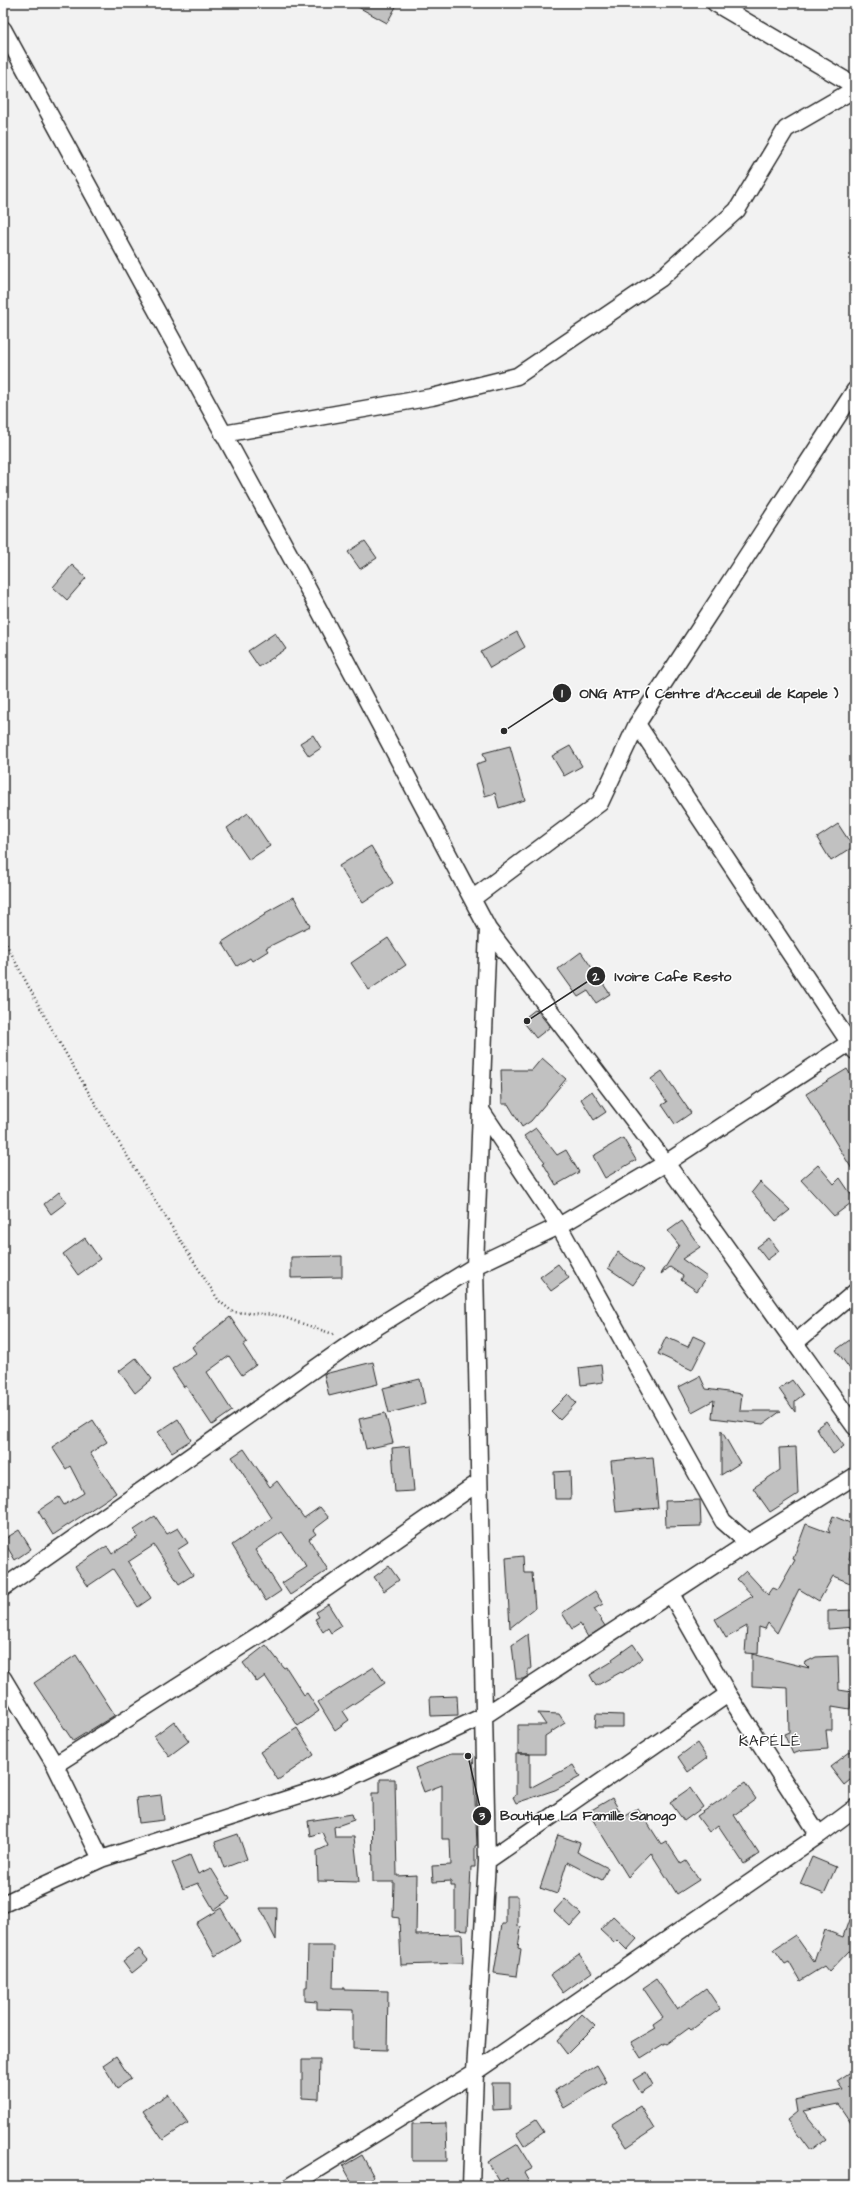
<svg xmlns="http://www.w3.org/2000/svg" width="858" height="2189" viewBox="0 0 858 2189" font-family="'Architects Daughter',sans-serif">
<rect width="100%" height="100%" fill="#f2f2f2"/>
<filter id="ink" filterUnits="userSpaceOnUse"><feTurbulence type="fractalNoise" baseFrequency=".025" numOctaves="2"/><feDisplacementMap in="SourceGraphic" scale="8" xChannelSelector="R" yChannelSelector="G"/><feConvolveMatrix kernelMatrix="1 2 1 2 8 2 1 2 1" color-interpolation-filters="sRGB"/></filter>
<g filter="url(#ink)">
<path fill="#c1c1c1" stroke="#2b2b2b" d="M351,3H398L387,23Z
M365,541L377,558L360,569L348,552Z
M72,565L86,578L67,600L53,587Z
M517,632L525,647L490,668L481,652Z
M275,633L286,649L259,667L248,651Z
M313,735L321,748L309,756L300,743Z
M510,746L525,800L499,808L495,793L485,796L476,764L486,761L483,753Z
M570,746L582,766L564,776L552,756Z
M248,813L270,846L249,860L227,828Z
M838,824L853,847L831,861L817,838Z
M371,846L393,883L363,903L339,866Z
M294,897L310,926L266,948L268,951L252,961L250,958L237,966L222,942L266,914L265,913Z
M388,938L406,965L369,990L351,963Z
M581,952L610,994L596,1003L588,991L578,997L558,969Z
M536,1009L550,1027L536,1038L522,1020Z
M542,1058L566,1079L531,1121L522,1127L508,1104H502L501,1070H532Z
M847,1069L855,1082V1174L806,1094Z
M662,1071L691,1113L675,1124L662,1105L667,1102L651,1079Z
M592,1091L606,1112L594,1120L581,1099Z
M536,1128L557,1155L566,1150L579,1172L556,1185L543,1163L545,1162L524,1136Z
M623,1138L636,1160L605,1178L593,1156Z
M818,1165L834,1184L840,1178L855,1200L834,1216L801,1180Z
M760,1182L790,1210L776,1221L752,1192Z
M59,1192L67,1202L51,1214L44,1204Z
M682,1221L700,1247L682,1259L707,1277L697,1291L681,1280L683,1276L670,1267L661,1274L679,1245L668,1231Z
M85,1238L100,1259L78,1275L63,1254Z
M769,1238L779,1251L767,1260L757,1247Z
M618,1252L644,1270L633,1285L608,1268Z
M342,1256V1277L291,1278V1257Z
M558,1264L569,1278L551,1291L540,1277Z
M230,1317L247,1342L243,1345L256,1365L242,1375L229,1356L207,1372L232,1411L212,1425L186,1386L184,1387L172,1369L196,1353L192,1347Z
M693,1336L706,1342L692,1370L658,1354L666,1337L688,1347Z
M855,1336V1376L836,1350Z
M136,1358L152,1379L135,1393L119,1371Z
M373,1362L378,1384L329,1396L324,1374Z
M601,1365L603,1382L581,1385L579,1368Z
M700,1376L706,1389L742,1394L740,1411H781L763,1424L712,1418L714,1400L692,1412L679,1387Z
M420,1379L425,1404L389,1413L383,1388Z
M792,1380L803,1395L795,1401V1412L779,1389Z
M568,1394L576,1403L560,1420L551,1411Z
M385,1413L393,1443L366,1449L359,1419Z
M178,1419L191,1440L172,1452L158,1432Z
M93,1420L107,1442L90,1453L116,1493L53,1535L38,1511L59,1497L64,1505L84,1493L70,1466L66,1469L52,1447Z
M826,1421L844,1446L833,1454L816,1428Z
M721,1430L740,1463L721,1475Z
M410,1446L414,1491L395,1492L392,1448Z
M796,1447L798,1494L770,1512L753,1488L780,1470L779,1448Z
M244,1449L270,1487L277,1481L304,1518L320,1507L329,1518L313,1530L316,1534L309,1539L328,1570L290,1595L282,1583L307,1567L282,1532L255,1550L281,1591L266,1601L232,1545L272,1518L232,1457Z
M653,1457L658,1508L616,1512L611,1461Z
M570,1471L571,1499H555L554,1472Z
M700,1500L701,1526L666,1527L665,1501Z
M155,1516L167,1534L178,1528L188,1543L177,1550L193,1575L179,1584L154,1545L128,1562L151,1598L138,1607L113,1569L88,1586L75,1567L107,1546L112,1554L138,1537L134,1530Z
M833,1516L855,1525L849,1559L855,1562V1585L833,1576L819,1601L799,1589L777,1633L768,1623L765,1629L759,1627L758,1654L745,1653L747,1626L726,1638L715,1619L753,1596L737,1579L746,1571L768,1595L773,1588L778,1590L795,1560L793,1559L806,1524L830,1533L828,1529Z
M19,1530L31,1549L15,1560L3,1540Z
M523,1556L524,1573H532L535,1608L510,1628L506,1558Z
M389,1566L399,1580L384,1591L374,1577Z
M595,1591L603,1604L594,1609L605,1626L588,1637L580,1624L572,1629L562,1613Z
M328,1604L342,1626L331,1633L328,1628L323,1632L315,1619L319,1617L316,1612Z
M855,1610V1627L828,1629V1611Z
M528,1634L531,1669H528V1676L523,1679H516L512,1645Z
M633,1644L643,1658L622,1673L621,1672L596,1686L590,1675L613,1661L612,1659Z
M266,1645L284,1668L286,1667L304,1695L307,1693L319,1711L298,1726L265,1676L257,1682L243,1663Z
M752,1654L809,1668L804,1663L816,1657L838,1656L839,1690L852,1692L850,1709L832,1706V1730H826L828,1749L801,1751L793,1754L784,1734L789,1732L788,1688L752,1686Z
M76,1655L115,1715L73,1741L34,1683Z
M374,1667L385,1683L343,1711L349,1720L335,1730L318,1702Z
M457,1696L458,1715L431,1716L430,1697Z
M538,1713L559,1714L565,1723L545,1736V1754H518V1725H546Z
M596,1714L623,1715V1727H595Z
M174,1721L189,1741L169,1756L154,1736Z
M297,1728L314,1755L278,1780L260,1752Z
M697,1743L707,1758L688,1772L678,1757Z
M855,1748V1776L844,1785L830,1767Z
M451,1754H473L477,1845L475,1846V1867H471L468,1930L455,1929V1886H451V1881L433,1882L432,1866L451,1865L450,1839H442V1785L424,1792L415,1768Z
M516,1754H530V1788L573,1765L580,1777L555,1790L516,1803L513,1797L516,1795Z
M380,1779H395L397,1876L417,1875L416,1935L462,1934L463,1963L401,1965L399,1918L393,1917L394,1882H373L372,1793H380Z
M745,1783L756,1799L734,1815L759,1854L744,1864L718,1825L709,1832L697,1816Z
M690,1788L703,1807L684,1821L670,1802Z
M161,1795L164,1820L139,1823L136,1798Z
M612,1798L623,1817L638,1808L661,1844L666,1841L681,1864L686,1861L699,1880L677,1894L651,1853L628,1877L588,1812Z
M352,1814L354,1820L334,1827L335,1837H354L359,1882L318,1881L317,1851L328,1846L322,1832L310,1836L308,1821Z
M238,1834L247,1859L224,1868L215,1842Z
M558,1835L580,1843L577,1852L608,1868L602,1880L567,1862L557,1894L540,1888Z
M190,1855L198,1874L211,1868L230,1899L214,1910L198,1883L183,1889L172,1863Z
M812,1857L836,1867L824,1894L800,1884Z
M506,1896H518V1926L521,1927L518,1948L521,1949L517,1976L494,1973L502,1924H506Z
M565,1899L581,1914L570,1926L554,1911Z
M221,1908L240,1941L215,1956L196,1923Z
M260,1908H277L276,1940Z
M853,1908L855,1909V1953L849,1951L829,1972L824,1966L800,1981L789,1962L785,1964L774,1949L795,1935L814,1962L825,1930L843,1937Z
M613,1916L637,1939L627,1950L617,1940L614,1943L600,1930Z
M308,1946H334L333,1988H344V1990L388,1991L387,2050L353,2049V2010L317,2009V2002L305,2001V1987H307Z
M139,1949L148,1960L132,1973L123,1961Z
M579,1954L592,1972L563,1993L550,1975Z
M656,1979L677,2009L706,1988L720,2009L691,2030L689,2028L667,2044L665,2043L641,2058L631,2042L655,2028L653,2024L663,2017L643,1988Z
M582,2014L595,2026L567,2054L557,2041Z
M116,2056L131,2079L117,2088L103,2065Z
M302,2060H320L319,2099L302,2098Z
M597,2065L607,2082L564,2108L554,2091Z
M855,2069V2129L838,2104L803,2111L826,2139L810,2151L787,2120L797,2112L795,2100L843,2090L837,2081Z
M646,2072L653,2085L641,2093L633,2080Z
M492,2083H510V2109L493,2110Z
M168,2094L188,2123L163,2140L143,2111Z
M640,2106L654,2129L627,2147L612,2124Z
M536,2120L544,2132L524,2146L516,2133Z
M446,2123L447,2161H412V2124Z
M518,2144L533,2168L524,2173L529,2182L522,2186H512L507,2178L500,2182L488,2162Z
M362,2155L374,2177L360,2186H354L343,2166Z"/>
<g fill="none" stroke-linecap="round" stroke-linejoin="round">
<g stroke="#2b2b2b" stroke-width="19">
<path id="minor" d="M715,3L855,86
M3,29L299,572L488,929L666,1163L855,1427
M223,434L432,397L517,376L660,279L737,210L786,129L855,89
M637,724L855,1051
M472,899L600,803L637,724L855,390
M481,1110L559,1226L723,1521L748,1543
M795,1343L855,1292
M3,1588L354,1341L475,1266L559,1226L666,1163L855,1039
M671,1594L728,1694L819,1835
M3,1678L55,1765L101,1859
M55,1765L265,1631L479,1482
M487,1861L728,1694
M3,1904L101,1859L340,1782L484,1716L748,1543L855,1476
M290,2186L475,2072L819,1835L855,1808
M471,2186L475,2072L487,1861L475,1266L488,929"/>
</g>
<path stroke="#2b2b2b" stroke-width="2.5" stroke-dasharray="1 3" stroke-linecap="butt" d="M3,937C66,1063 143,1182 219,1301L233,1312L277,1315L336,1335"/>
<use href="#minor" stroke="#fff" stroke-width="16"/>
</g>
</g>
<g text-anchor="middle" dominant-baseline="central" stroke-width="3" stroke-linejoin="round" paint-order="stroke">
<g font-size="15" letter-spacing="1" fill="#2b2b2b" stroke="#fff">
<text x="770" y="1741">KAPÉLÉ</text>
</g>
</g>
<path fill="none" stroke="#2b2b2b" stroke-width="1.5" d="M504 731L562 693M527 1021L596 976M468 1756L482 1816"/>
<g fill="#2b2b2b" stroke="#fff" stroke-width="1.5">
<circle cx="504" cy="731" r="4"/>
<circle cx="527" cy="1021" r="4"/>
<circle cx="468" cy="1756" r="4"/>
<circle cx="562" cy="693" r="10"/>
<circle cx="596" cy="976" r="10"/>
<circle cx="482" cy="1816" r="10"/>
</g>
<g font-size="12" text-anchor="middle" font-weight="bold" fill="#fff">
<text x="562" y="697">1</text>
<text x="596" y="981">2</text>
<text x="482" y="1820">3</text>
</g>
<g font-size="14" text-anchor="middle" font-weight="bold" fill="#2b2b2b" stroke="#fff" stroke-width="3" stroke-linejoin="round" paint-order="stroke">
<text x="709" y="698">ONG ATP ( Centre d'Acceuil de Kapele )</text>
<text x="673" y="981">Ivoire Cafe Resto</text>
<text x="588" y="1820">Boutique La Famille Sanogo</text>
</g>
<rect width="858" height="2189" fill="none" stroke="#fff" stroke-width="16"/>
<rect x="8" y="8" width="842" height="2173" fill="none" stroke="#2b2b2b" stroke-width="1.5" filter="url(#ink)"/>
</svg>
